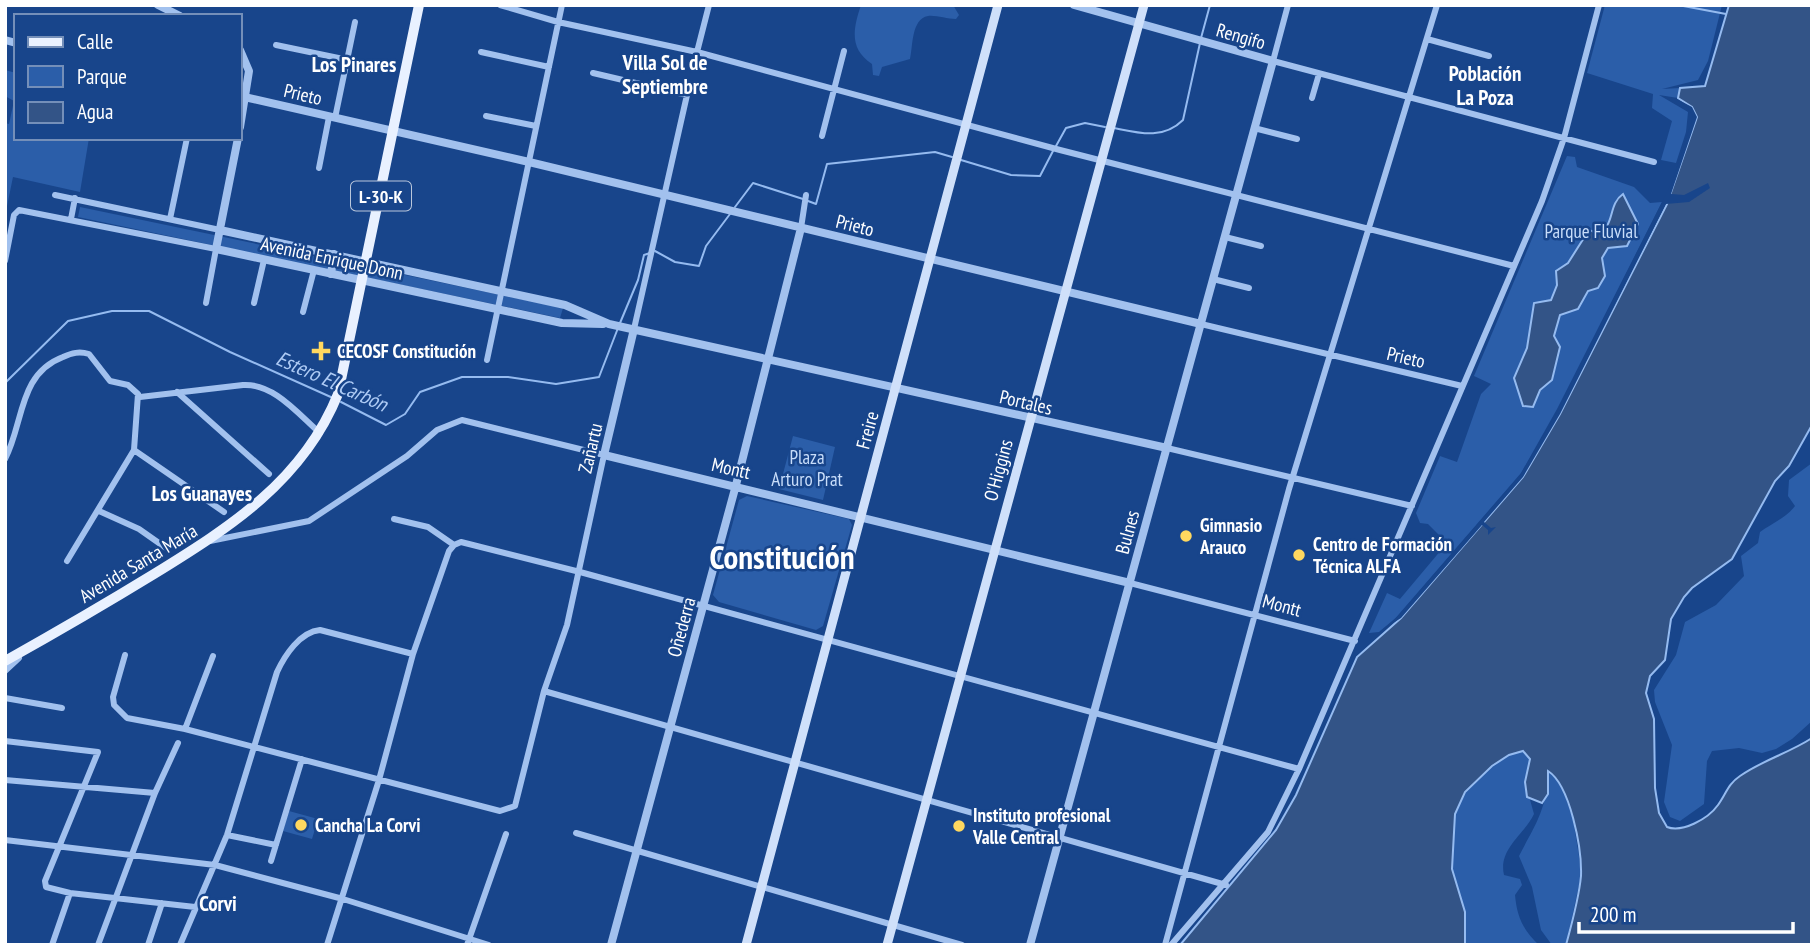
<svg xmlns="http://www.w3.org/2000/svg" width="1817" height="950" viewBox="0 0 1817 950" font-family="'PT Sans Narrow',sans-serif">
<rect width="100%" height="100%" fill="#18458b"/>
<path fill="#2b5ea9" d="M861,5H953L959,15L956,19C947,19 936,15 928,16C911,19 913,47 910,59L882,67L879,76L873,75L872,64C849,49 853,29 861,5Z
M1605,5H1722L1708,61L1698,80L1662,89L1680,88L1678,98L1659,95L1688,112L1686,132L1676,163L1661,160L1672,121L1652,108L1653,94L1587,73Z
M5,70L16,73V138H89L80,192L13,177L5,216V123L9,124L14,101L5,96Z
M1567,156L1575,157L1577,167L1634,187L1650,203L1662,202L1557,409L1521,473L1393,621L1379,632L1369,633L1387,593L1400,599L1447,543L1428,524L1420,523L1416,513L1440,456L1457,462L1481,394L1491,384L1474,376Z
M80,207L563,308L560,318L78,217Z
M793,436L835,447L823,500L779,489Z
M1812,463V721L1792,739L1776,749L1762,753L1739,748L1712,751L1707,761L1704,804L1680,821L1670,817L1664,802L1672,745L1655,702L1654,690L1676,655L1685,622L1716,605L1744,576L1741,556L1758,543L1760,532C1771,524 1787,517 1795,506L1788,496L1789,480Z
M747,496L849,519L852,525L823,626L816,630L719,602L713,595L739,500Z
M1523,751L1530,759L1525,782L1534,814C1524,835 1498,849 1504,875L1520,879L1522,885L1515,895C1517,917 1523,930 1539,945H1465V912L1452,869L1455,814L1465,792L1492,766L1509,755Z
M1547,770L1559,778L1573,819L1579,856L1581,876L1566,945H1552L1541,930L1532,887L1519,856C1535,825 1549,806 1547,770Z
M289,811L318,819L312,839L283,831Z"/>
<path fill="#335487" stroke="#95bbf0" stroke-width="2" d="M1729,5H1812V425L1789,466L1775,481L1732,559L1692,588L1684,597L1671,619L1665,660L1650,676L1646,693L1654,719L1655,788L1659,813L1667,827C1682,833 1708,819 1718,805C1726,794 1728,784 1740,776C1763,760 1789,753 1812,738V945H1566C1572,923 1579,898 1581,876C1582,848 1570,785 1548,771V794L1542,803L1527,797L1525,782L1530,759L1523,751L1509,755L1492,766L1465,792L1455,814L1452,869L1465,912V945H1180L1276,830L1296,795L1357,657L1401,618L1523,477L1560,414L1667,204L1697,117L1692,107L1678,98L1680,88L1705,86Z
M1623,194L1638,224L1627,246L1608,248L1602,258L1605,276L1598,288L1588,291L1578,309L1560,315L1554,336L1560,347L1552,380L1540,390L1533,407L1523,406L1514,378L1527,348L1534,303L1551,300L1557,285L1556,271L1568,263L1589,230L1597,233C1616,227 1607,205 1623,194Z"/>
<path fill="#18458b" d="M1675,98L1692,107L1697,117L1671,194L1684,195L1708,183L1710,188L1689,202L1666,204L1560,414L1523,477L1484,522L1491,528L1496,527L1488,535V530L1482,525L1401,618L1379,632L1398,616L1520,475L1557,412L1672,182L1693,117L1690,110Z"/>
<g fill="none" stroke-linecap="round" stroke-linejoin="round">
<path stroke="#95bbf0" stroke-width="2" d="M1678,5L1726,14
M1201,38L1210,5
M1114,128C1139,133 1163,140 1183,120L1200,43
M1056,146L1066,128L1085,123L1105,127
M961,160L1011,175L1040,176L1053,151
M808,201L816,204L827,164L935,152L952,157
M735,207L753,183L803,199
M655,251L675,262L699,266L706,246L730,214
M620,323L638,280L644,255L650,253
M5,383L68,321L112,311H149L230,352L333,398
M341,402L386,425L405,414L420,392L462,377H508L556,384L599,377L618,328"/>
<path stroke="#a2c1ee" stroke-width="6" d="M500,5L558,22L697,52L1060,150L1514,266
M1288,5L1273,61L1654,162
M1427,39L1489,56
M276,45L348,60
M481,52L549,67
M697,52L709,5
M593,73L687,95L634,329
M1312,98L1319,74
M486,116L536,126
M335,118L355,22
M1254,128L1297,139
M822,136L844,51
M319,168L329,117
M55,195L220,230
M71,219L75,198
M170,219L187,138
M801,228L806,195
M1225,237L1261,246
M5,261L14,215L19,210L216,249L206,303
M1213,279L1249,288
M254,303L264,260
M303,312L314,270
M1201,324L1462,386
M487,360L562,5
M177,392L269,474
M140,397L243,385C274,383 299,415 320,433
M1167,448L1412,506
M134,450L224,512
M5,459C24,423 18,374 63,357C72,353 79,351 89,354L110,381L128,385L138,394L134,450L67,561
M99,511L139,529L166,548
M394,519L428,527L454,545
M454,545L461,542L580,572L1299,769
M1130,583L1355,641
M125,655L113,697L114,705L127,718L185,729L500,811L515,806L544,691L567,625L604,455L462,420L437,430L407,456L309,521L210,541
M5,671L19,658
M544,691L1226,885
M5,698L62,708
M185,729L213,656
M5,741L98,752L45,881L46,887L70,893L195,907
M5,780L155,793
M576,833L962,945
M227,835L276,845
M5,840L215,865L343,899L489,945
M271,861L302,759
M52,945L70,893
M98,945L155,793L178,743
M148,945L162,903
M180,945L227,835L277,672C285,655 300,632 320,630L413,654
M327,945L379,780L413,654L449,551L454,545
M467,945L506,834
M1165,945L1289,489L1437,5
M1171,945L1268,832L1299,769L1542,201L1564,138L1599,5"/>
<path stroke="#a2c1ee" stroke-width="8" d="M158,5L180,16
M5,40L16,43
M240,50L249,71L240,127
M240,96L529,162L1201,324
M238,138L216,249L562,323L603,324
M220,230L565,305L609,324L1167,448
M331,274L334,254
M634,329L604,455L1130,583
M611,945L736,485L801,228
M1030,945L1273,61L1074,5"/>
<path stroke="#cfe0fa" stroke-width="9" d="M746,945L998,5
M887,945L1144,5"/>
<path stroke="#e9f1ff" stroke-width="10" d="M5,661C55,633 105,604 154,574C230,527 303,481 338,394L419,5"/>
</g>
<g fill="#ffd85f" stroke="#18458b" stroke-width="2.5">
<path d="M317.5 340.5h7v7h7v7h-7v7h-7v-7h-7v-7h7z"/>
<circle cx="1186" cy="536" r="7"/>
<circle cx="1299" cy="555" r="7"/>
<circle cx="301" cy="825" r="7"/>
<circle cx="959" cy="826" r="7"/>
</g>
<g text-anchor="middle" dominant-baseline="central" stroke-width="5" stroke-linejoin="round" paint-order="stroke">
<rect fill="#18458b" stroke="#bac7dc" stroke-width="2" x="351" y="181.5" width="60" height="29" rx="5"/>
<g font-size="18" font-weight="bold" fill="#fff">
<text x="381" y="196">L-30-K</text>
</g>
<g font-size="19" fill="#fff" stroke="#18458b">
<text transform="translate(1241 36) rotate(16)">Rengifo</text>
<text transform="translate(303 94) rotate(13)">Prieto</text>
<text transform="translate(855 225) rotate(14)">Prieto</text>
<text transform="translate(332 258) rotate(12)">Avenida Enrique Donn</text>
<text transform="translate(1406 357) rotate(13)">Prieto</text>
<text transform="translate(1026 402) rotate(13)">Portales</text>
<text transform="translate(867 430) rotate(-75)">Freire</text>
<text transform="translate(590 448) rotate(-77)">Zañartu</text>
<text transform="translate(731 468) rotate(13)">Montt</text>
<text transform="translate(998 470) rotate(-75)">O'Higgins</text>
<text transform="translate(1127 532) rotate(-75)">Bulnes</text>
<text transform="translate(138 563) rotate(-31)">Avenida Santa María</text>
<text transform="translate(1282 605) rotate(15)">Montt</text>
<text transform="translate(681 627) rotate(-75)">Oñederra</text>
</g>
<g font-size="19" fill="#c8ddfa" stroke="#18458b">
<text x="1591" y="231">Parque Fluvial</text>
<text x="807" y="457">Plaza<tspan x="807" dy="22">Arturo Prat</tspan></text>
</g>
<g font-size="19" font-weight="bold" fill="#fff" stroke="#18458b" text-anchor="start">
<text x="337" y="351">CECOSF Constitución</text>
<text x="1200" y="525">Gimnasio<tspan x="1200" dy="22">Arauco</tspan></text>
<text x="1313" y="544">Centro de Formación<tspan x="1313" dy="22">Técnica ALFA</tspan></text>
<text x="973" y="815">Instituto profesional<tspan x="973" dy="22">Valle Central</tspan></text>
<text x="315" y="825">Cancha La Corvi</text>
</g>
<g font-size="21" font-weight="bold" fill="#fff" stroke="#18458b">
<text x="665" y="62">Villa Sol de<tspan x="665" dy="24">Septiembre</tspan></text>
<text x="354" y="64">Los Pinares</text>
<text x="1485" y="73">Población<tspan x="1485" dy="24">La Poza</tspan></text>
<text x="202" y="493">Los Guanayes</text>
<text x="218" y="903">Corvi</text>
</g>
<g font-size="21" font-style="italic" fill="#aecbf5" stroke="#18458b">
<text transform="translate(332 381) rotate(24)">Estero El Carbón</text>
</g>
<g font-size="33" font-weight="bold" fill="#fff" stroke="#18458b">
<text x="782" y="556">Constitución</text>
</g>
</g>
<rect width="1817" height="950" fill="none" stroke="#ffffff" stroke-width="14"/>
<rect x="14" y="14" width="228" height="126" fill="#18458b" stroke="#748fb9" stroke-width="2"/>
<rect x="28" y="37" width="35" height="10" fill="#e9f1ff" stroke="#748fb9" stroke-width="2"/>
<text x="77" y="49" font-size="21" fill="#ffffff">Calle</text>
<rect x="28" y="66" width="35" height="21" fill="#2b5ea9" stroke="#748fb9" stroke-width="2"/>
<text x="77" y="84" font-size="21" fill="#ffffff">Parque</text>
<rect x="28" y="102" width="35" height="21" fill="#335487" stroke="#748fb9" stroke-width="2"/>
<text x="77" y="119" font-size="21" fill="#ffffff">Agua</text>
<path d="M1579 922v10h214v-10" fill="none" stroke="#ffffff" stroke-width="3.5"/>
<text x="1590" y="922" font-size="21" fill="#ffffff" stroke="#18458b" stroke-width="5" paint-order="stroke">200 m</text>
</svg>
